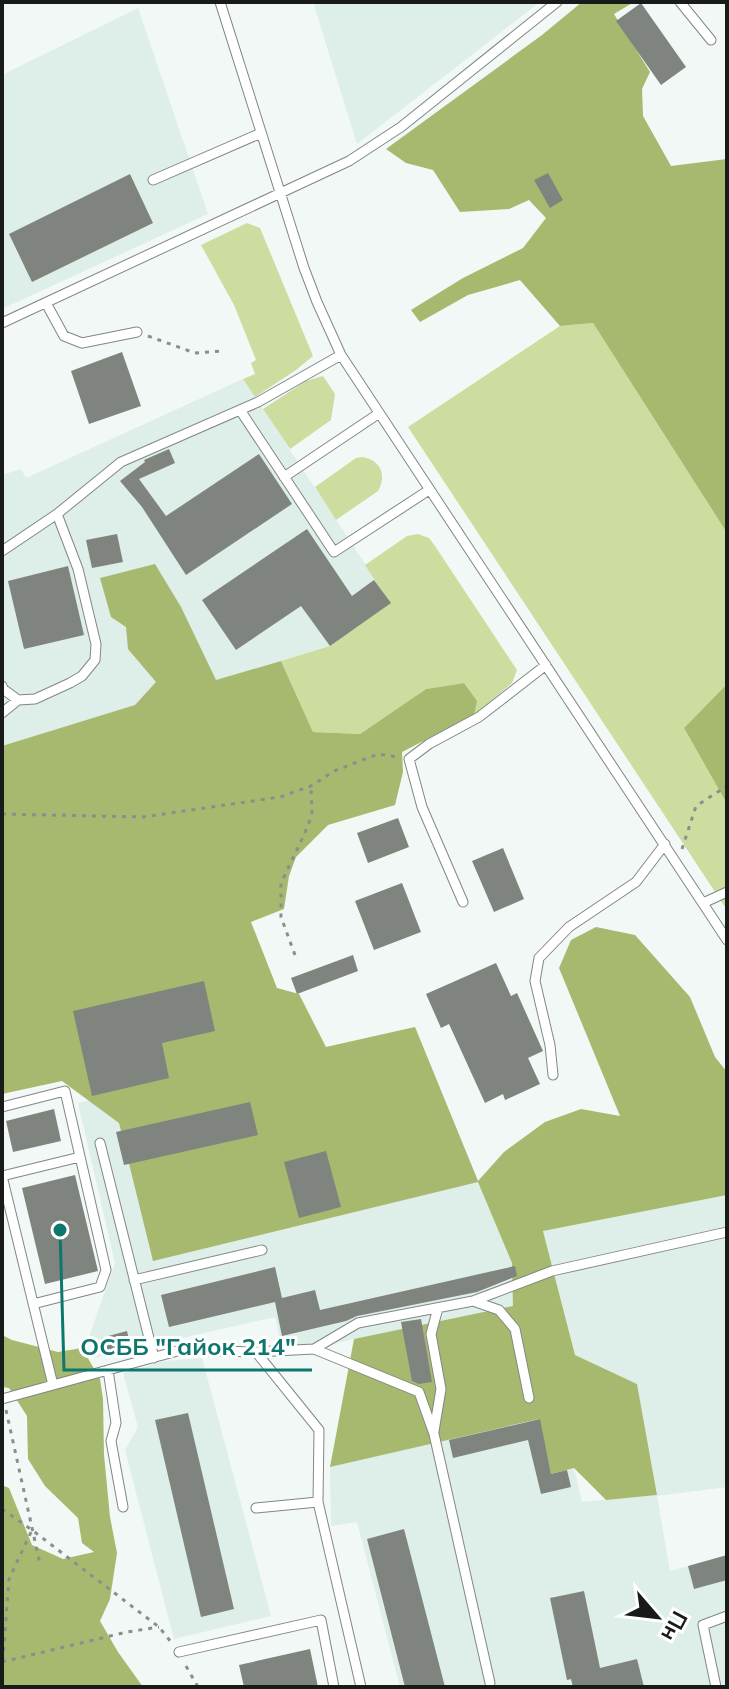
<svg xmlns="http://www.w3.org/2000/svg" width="729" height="1689" viewBox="0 0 729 1689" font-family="Mulish,sans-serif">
<rect width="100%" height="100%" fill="#f1f8f5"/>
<path fill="#deeee8" d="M313,2H540L357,144Z
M138,8L208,214L2,309V75Z
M243,379L391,603L330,646L2,746V475L21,469L26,478Z
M415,1027L512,1263L522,1304L283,1354L275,1317L94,1358L89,1337L115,1263L78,1103Z
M727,1195V1487L657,1496L670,1571L727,1556V1687H400L357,1522L331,1526L330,1467L540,1419L551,1473L574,1468L582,1502L657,1495L637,1384L575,1355L543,1231Z
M202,1358L271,1616L174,1639L125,1450L138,1427L123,1373L165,1361Z"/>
<path fill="#cddda0" d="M247,223L260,228L313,356L296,370L255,397L243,379L255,374L251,363L256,360L234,305L201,245Z
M593,323L727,533V684L684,728L727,804V910L408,427L560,326Z
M323,376L335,394L331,420L290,449L263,409L306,381Z
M362,457C381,460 387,475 378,491L336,520L315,487L356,458Z
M418,534L429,538L435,546L517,670L512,683L474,715L464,683L426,689L360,734L313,732L281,661L330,646L390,603L365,565L407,536Z"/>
<path fill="#a7b96e" d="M582,2H634L614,14L650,72L642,89L643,116L671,166L727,159V533L593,323L560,326L520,280L468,295L420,322L411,310L463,278L523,248L546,218L529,200L509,209L460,212L433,170L406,163L386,149L542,35Z
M155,564L181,607L216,680L281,661L313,732L360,734L426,689L464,683L477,701L474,715L402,752L403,772L395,805L328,825L296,857L289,876L284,909L251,922L277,988L299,994L326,1047L415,1027L478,1181L504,1152L545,1122L581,1109L620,1116L559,968L571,940L596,927L635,935L690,997L715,1057L727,1072V1195L543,1231L575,1355L637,1384L657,1495L606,1500L574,1468L551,1474L539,1419L330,1467L354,1339L513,1306L512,1263L478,1182L153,1261L119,1123L62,1081L2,1094V746L135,705L156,682L128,649L126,627L111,617L100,578Z
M727,684V804L684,728Z
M2,1335L12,1340L58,1352L82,1348L100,1379L103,1399L104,1455L110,1517L117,1553L110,1599L100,1621L118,1652L143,1687H2V1485L9,1488L32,1545L63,1559L94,1552L82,1543L78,1518L45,1486L28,1459L27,1416L9,1388L2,1387Z"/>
<path fill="#7f847f" d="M641,3L686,67L661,85L616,21Z
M548,173L563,200L550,208L534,180Z
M130,174L153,223L32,282L9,234Z
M122,352L141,406L89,424L71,371Z
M169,449L175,463L139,479L166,516L259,454L292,504L186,575L142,507L120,481L145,462L144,460Z
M307,529L352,596L374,580L391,603L330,646L301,606L236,650L202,600Z
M117,534L123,562L92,568L86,540Z
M68,566L84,635L24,649L8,581Z
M398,818L409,847L368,863L357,833Z
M503,848L524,899L494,912L472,861Z
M402,883L421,932L374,950L355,901Z
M353,955L358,971L297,994L291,978Z
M496,963L511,996L517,993L543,1051L528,1058L540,1084L505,1100L503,1094L485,1103L449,1024L441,1028L426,994Z
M204,981L215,1031L162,1043L169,1078L92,1096L73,1011Z
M250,1102L258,1135L124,1165L116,1132Z
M54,1109L61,1141L13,1152L6,1121Z
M326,1151L341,1207L299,1218L284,1162Z
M75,1175L98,1271L45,1284L22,1188Z
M515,1266L517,1276L477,1292L357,1316L346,1321L282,1336L275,1302L169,1327L161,1295L275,1267L282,1298L315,1290L320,1310Z
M421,1319L432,1382L419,1384L412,1381L401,1322Z
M127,1331L131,1348L105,1354L101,1338Z
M188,1413L234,1609L201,1617L155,1420Z
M540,1419L551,1474L567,1470L571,1487L541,1494L528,1440L453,1458L449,1440Z
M404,1529L445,1687H405L367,1539Z
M727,1555V1580L694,1589L688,1566Z
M584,1591L600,1668L637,1659L644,1687H573L571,1679L567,1680L550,1598Z
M310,1649L318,1687H244L239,1665Z"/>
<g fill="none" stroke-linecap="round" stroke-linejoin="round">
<g stroke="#818785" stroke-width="11">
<path id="service" d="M220,2L304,268L317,302L341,355L727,940
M680,2L711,40
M153,180L261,133
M46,303L64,336L82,343L137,332
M2,323L349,161L401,127L557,2
M240,410L334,552L429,490
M284,477L378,414
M57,514L121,462L258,402L341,355
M2,551L57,514L78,569L96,644L95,660L82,676L70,683L35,699L18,700L2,713
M2,686L3,689L18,700
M463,902L422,807L409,759L429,744L479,717L546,665
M703,903L727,892
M553,1075L550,1045L535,981L539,958L569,927L636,882L665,844
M2,1107L65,1091L106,1270L100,1287L33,1304
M100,1143L154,1358
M2,1176L53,1385
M2,1176L80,1157
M134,1280L262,1250
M473,1301L552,1271L727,1232
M314,1349L358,1323L473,1301L499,1310L515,1329L529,1398
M256,1352L319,1430L318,1502L361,1687
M108,1370L116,1423L111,1441L123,1507
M2,1399L181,1350L256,1352L314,1349L419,1392L434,1434L490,1683
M434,1431L441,1389L431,1334L438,1308
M256,1508L318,1502
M179,1652L321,1620L334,1687
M716,1687L703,1625L727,1616"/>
</g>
<path stroke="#8a8f8e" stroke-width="3" stroke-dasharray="4 6" stroke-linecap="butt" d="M148,336L195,353L223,351
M2,814L143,817L280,797L311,786L334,771L378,754L398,757
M682,849L696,806L727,786
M295,955L281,917V883L304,835L312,815L311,786
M6,1410L40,1564
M2,1509L32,1530L159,1627L171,1642
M2,1662L127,1632L159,1627
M186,1666L198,1687
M2,1671L9,1579L32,1530"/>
<use href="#service" stroke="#fff" stroke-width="9"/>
</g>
<path fill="none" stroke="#0f766e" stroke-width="3" d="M60 1230L64 1370H312"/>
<circle fill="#0f766e" stroke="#fff" stroke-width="3" cx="60" cy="1230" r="8"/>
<g font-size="24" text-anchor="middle" font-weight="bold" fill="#0f766e" stroke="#fff" stroke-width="6" stroke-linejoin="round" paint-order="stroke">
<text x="188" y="1355">ОСББ "Гайок 214"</text>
</g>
<rect width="729" height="1689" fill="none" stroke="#191b1b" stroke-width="8"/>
<g transform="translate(657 1617) rotate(118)" stroke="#ffffff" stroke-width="6" paint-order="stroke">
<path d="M0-6L14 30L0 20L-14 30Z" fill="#191b1b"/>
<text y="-12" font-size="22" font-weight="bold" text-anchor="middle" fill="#191b1b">Пн</text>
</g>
</svg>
